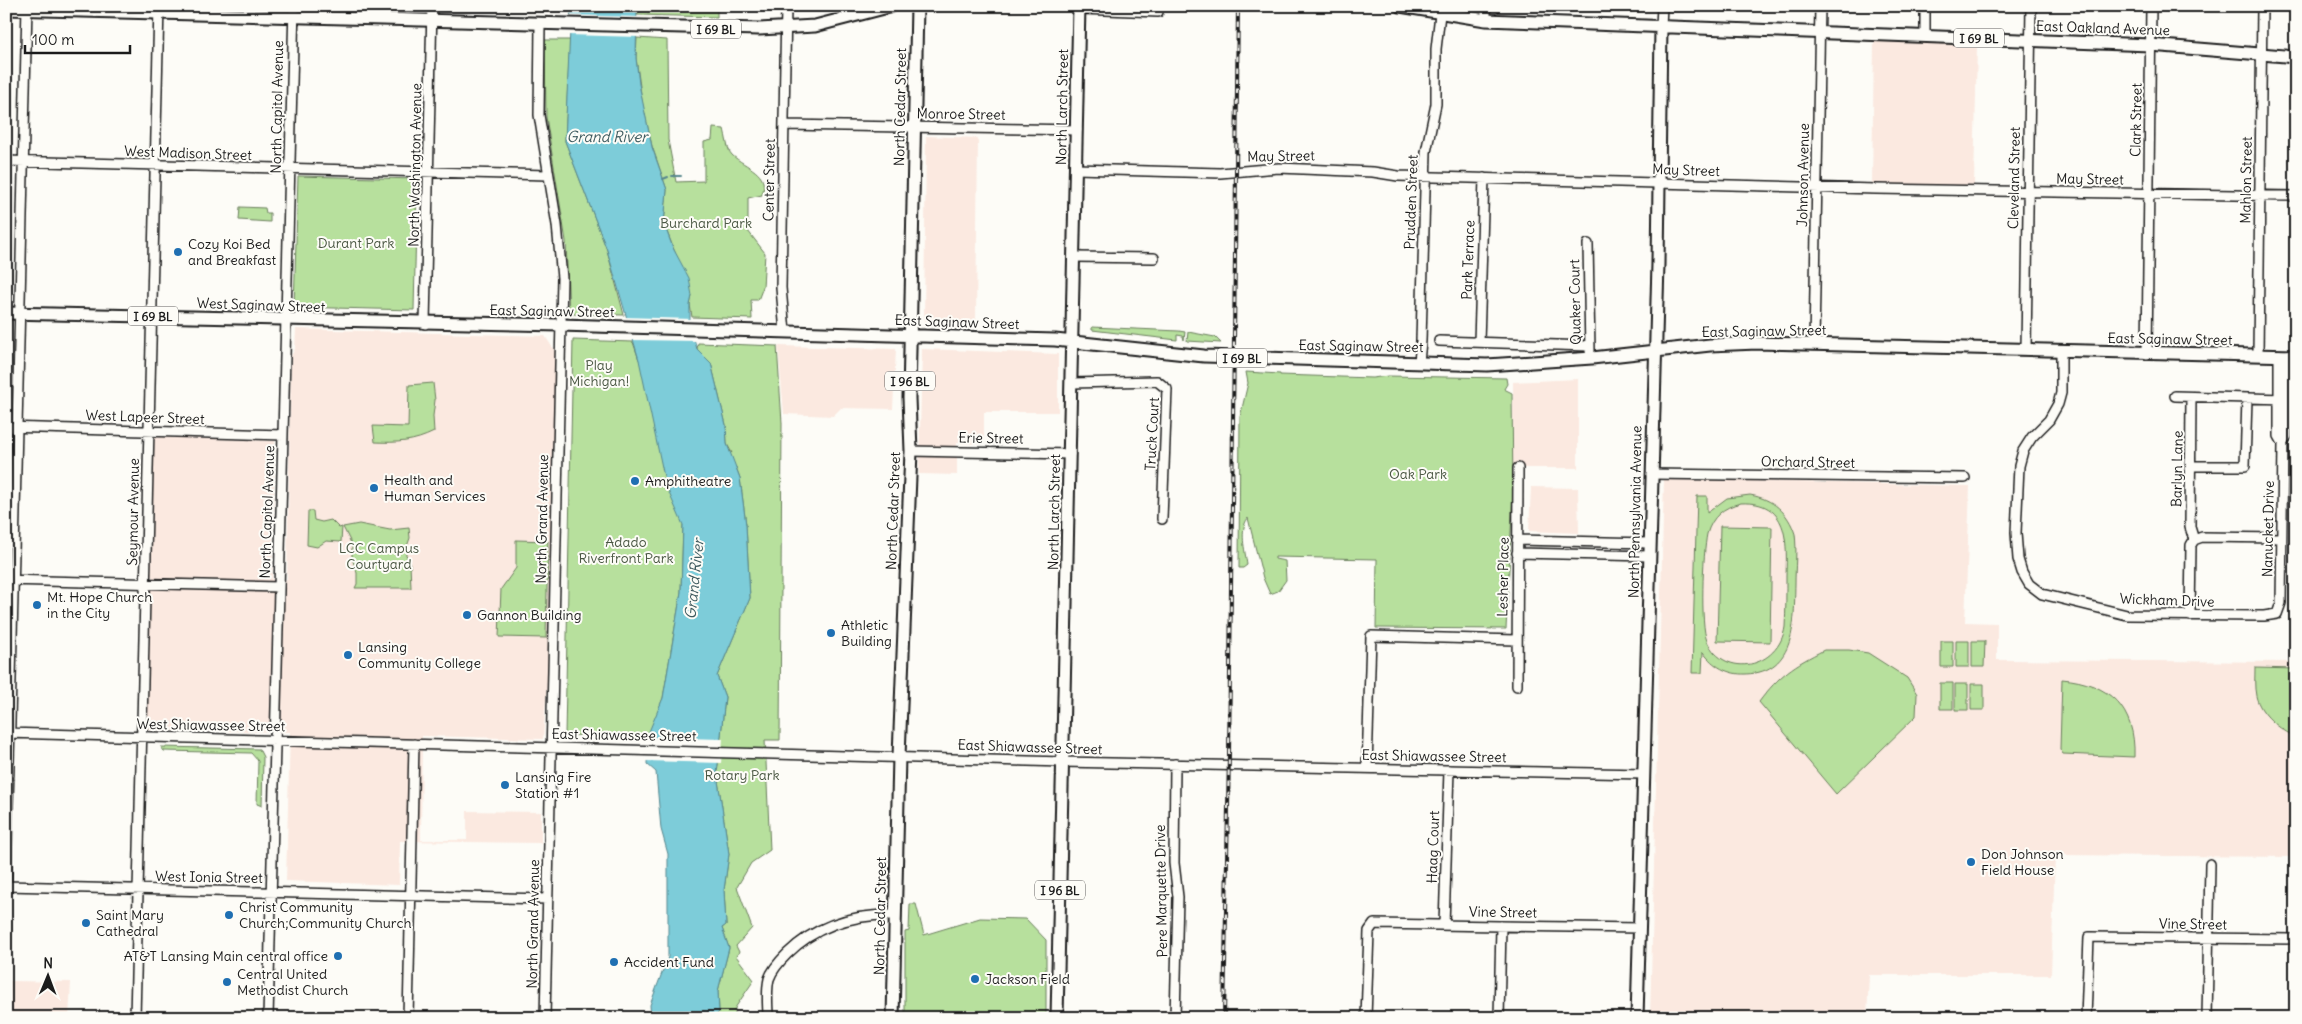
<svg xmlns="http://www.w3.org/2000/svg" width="2302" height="1024" viewBox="0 0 2302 1024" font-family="Delius,sans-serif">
<rect width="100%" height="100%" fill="#fdfcf7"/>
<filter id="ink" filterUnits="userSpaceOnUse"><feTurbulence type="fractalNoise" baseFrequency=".02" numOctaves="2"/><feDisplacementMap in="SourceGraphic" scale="10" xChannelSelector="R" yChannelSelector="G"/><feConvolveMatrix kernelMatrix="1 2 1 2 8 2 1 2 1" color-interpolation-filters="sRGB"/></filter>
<g filter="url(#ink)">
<path fill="#fbe9e0" d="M1874,40L1977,44L1974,186L1872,184Z
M926,136L978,138L976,322L924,321Z
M296,329L545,336L562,362L557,549L543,739L422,736L421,840H467V811L541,812V843L400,841L399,885L286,881L290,732L143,730L149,579L153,578L151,575L153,440L155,437L275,441L272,579L287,580L291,356L295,349Z
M778,346L896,349L893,409L841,408L833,416L784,414Z
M922,349L1058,354V412H984V444L957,443V475L919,474Z
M1578,379V468H1514L1509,464V447L1513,444V382Z
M1664,479L1970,486L1965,622L1997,623V660L2296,662V857L2055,855L2051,975H1869L1867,1018H1650Z
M1531,487L1578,488L1579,533L1529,531Z
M10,981L71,982L69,1018H11Z"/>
<path fill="#b7e09d" stroke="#6a7e5c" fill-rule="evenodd" d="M637,6H717V17L637,15Z
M637,38L667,40L668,140L676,182L704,181V142L712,140L713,128L724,129C726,136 727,150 732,155C746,168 770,172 762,195L748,198V231L765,253L763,287L758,300H751L752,319L692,317L690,305L692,296L664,224L667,190L652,146L642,101L636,58Z
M545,40H570L565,141L607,250L624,315L569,314L566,241L546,117Z
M298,176L417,179L414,310L294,307Z
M240,207L265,208L266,213H270V222L239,220Z
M1092,327L1179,331L1185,332L1184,340L1183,336L1177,335V340L1092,330Z
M1188,332L1215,337L1221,343L1187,341Z
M573,340L633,342L639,360L732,453L727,444L726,425L711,363L697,349L698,343L777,346L782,423L780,740H765L770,850L751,863L737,887L752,928L736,946L739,952L736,956L754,980L735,1008V1018H713L719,1012L718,991L729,948L722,928L726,925L724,890L729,854L717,774L725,697L717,676L750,598L746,525L740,478L736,467L683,525L681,592L663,698L648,737L565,735Z
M1246,372L1280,374V375L1372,378L1388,376L1506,378L1507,384L1504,389L1512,393L1513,492L1506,629L1376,628L1377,559L1275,557V559L1285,561L1286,580L1278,591L1270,594L1263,578L1248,518C1239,530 1245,550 1247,565L1243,568H1239L1240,417L1248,383Z
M433,383L435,400L433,416L434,432C414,442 397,443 375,442L373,426L408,427L409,385Z
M1750,495C1773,499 1788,512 1795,534C1797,550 1795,568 1795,584C1794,621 1797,672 1746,674C1728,675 1713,666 1703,652L1702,673H1692L1697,496H1707V513L1727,498ZM1741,503C1789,501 1787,541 1786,576C1786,593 1786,610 1785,627C1779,668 1725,680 1707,641C1700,624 1703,554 1707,534C1712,517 1723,507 1741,503Z
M308,511H313L314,520L322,522L331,520L339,528L342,527L341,542L326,541L317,547L307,545Z
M359,524L390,530L409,528L410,538L405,552L410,564L411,588H355L357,584V573L352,558V545L343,527Z
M1720,526L1772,527L1770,642L1717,641Z
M516,540L548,541L546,638L499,637L501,589L516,568Z
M1941,641H1953V667H1941Z
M1956,641H1969V667H1956Z
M1972,641H1985L1984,667H1972Z
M1824,650H1849L1868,653L1907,678L1917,694L1916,716L1836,794L1759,702C1779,675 1794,665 1824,650Z
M2255,668L2296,669V737C2280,730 2260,714 2256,696C2254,687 2255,677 2255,668Z
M2062,679C2109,683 2136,708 2134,757L2063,754L2060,749Z
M1940,683H1953V709H1940Z
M1955,684H1968V710H1955Z
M1971,684H1984V710H1971Z
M161,747L259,749L263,757L262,806L257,804L258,761L251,753L164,751Z
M910,904H916L924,935L980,918L1026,919L1046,940V1018H905V932L909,931Z"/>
<path fill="#7dccd9" stroke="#56868d" d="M571,6H637L636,58L639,84L652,147L667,190L664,224L673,248L689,278L692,296L690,305V325L697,349L711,363L726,425L727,444L740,478L746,525L750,598L717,676L725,697L717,774L729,854L724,890L726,925L722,928L729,948L718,991L719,1012L713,1018H651L650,1005L668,957V854L661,829L656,772L647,764L648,734L663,698L681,592L683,525L666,486L639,360L607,250L565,141Z"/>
<path fill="#fdfcf7" d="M568,15L640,17L639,37L567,35Z
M624,317L693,319L697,341L631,340Z
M645,737L723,739L721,763L645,761Z"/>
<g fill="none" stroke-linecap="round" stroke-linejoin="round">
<path stroke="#56868d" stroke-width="2" d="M672,176H681
M663,179L668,177"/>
<g stroke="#1c1c1c" stroke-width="12">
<path id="minor" d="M1079,9L1158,12
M1486,20V6
M540,24L539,115L557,225L562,278L545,1018
M1661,26L1662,6
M1925,36V6
M784,125L1077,130
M6,161L547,175
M1076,169L1220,173L1279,168L1373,172L1398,176L1876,189L2296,196
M1588,244L1590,351
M1074,257L1154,258
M425,324L432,6
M785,332L781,288L786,6
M1439,341L1588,346
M1479,342L1484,178
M1814,344L1820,6
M2026,349L2031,6
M2061,351V393L2058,404L2049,420L2032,437L2023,451L2019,466L2016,533L2018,559L2022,572L2029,584L2042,594L2127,615L2264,616L2277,614L2281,603L2283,443
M2147,354L2151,6
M2258,355L2262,6
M2279,355V436L2283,443L2287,436L2288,355
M1419,362L1421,341L1426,152L1436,104V49L1440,14
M1072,383L1157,381L1167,389L1162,519
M2175,396L2285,399
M2191,397L2190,527L2194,540
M6,427L283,435
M911,451L1070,454
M2191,466H2245L2247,398
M1651,474L1965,478
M1517,540L1649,543
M2194,540L2202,537L2281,538
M1517,553L1649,556
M6,580L279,587
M2190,616L2191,545L2194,540
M1517,686L1518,468
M6,733L1063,762L1644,774
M1175,764L1174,863L1178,897L1175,1018
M1367,768L1371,636L1516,640
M6,886L548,899
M6,889L27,6
M1444,925L1449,770
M135,1018L159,6
M268,1018L294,6
M408,1018L414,744
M768,1018C768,1006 766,991 769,979C772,970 780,961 787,954C816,925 854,914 895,915
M1366,1018L1369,931L1374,924L1640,928
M1499,1018L1501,926
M2086,1018L2089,937L2296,939
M2207,1018L2210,864"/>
</g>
<g stroke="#1c1c1c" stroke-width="15">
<path id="major" d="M1400,6L1486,20L2150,45L2296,57
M6,9L759,29L815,26L892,6
M6,313L560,325L1055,340L1204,356L1487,365L1592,358L1710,345L1757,343L2296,356
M893,1018L899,756L911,451L909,398L917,6
M1057,1018L1079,6
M1637,1018L1658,264L1661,26"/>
</g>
<use href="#minor" stroke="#fdfcf7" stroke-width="9"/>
<use href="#major" stroke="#fdfcf7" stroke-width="11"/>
<g stroke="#1c1c1c" stroke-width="4">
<path id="rail" d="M1224,1018L1229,754L1238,6"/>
</g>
<use href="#rail" stroke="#fdfcf7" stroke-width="2" stroke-dasharray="5.5" stroke-linecap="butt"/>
</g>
</g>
<g fill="#1f6fb2" stroke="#fdfcf7" stroke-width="2">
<circle cx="178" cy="252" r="5"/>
<circle cx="635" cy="481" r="5"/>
<circle cx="374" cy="488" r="5"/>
<circle cx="37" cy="605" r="5"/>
<circle cx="467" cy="615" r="5"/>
<circle cx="831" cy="633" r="5"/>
<circle cx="348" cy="655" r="5"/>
<circle cx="505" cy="785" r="5"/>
<circle cx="1971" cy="862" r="5"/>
<circle cx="229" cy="915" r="5"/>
<circle cx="86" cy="923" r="5"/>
<circle cx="338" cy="956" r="5"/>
<circle cx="614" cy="962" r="5"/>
<circle cx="975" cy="979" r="5"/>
<circle cx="227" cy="982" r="5"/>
</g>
<g text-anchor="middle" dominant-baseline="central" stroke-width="4" stroke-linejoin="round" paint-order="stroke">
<g fill="#fdfcf7" stroke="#605f5e" stroke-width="1">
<rect x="691" y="19.5" width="50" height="19" rx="4"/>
<rect x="1954" y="28.5" width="50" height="19" rx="4"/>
<rect x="128" y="306.5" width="50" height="19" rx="4"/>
<rect x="1217" y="348.5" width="50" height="19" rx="4"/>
<rect x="885" y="371.5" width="50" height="19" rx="4"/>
<rect x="1035" y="880.5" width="50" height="19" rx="4"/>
</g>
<g font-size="12" font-weight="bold" fill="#1c1c1c">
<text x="716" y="29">I 69 BL</text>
<text x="1979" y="38">I 69 BL</text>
<text x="153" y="316">I 69 BL</text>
<text x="1242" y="358">I 69 BL</text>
<text x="910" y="381">I 96 BL</text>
<text x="1060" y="890">I 96 BL</text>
</g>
<g font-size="14" fill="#1c1c1c" stroke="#fdfcf7">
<text transform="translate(2103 28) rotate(2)">East Oakland Avenue</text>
<text transform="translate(277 107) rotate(-89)">North Capitol Avenue</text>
<text transform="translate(900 107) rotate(-89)">North Cedar Street</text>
<text transform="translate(1062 107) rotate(-89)">North Larch Street</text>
<text transform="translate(961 114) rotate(1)">Monroe Street</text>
<text transform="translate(2136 120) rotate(-89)">Clark Street</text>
<text transform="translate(188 153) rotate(2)">West Madison Street</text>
<text transform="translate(1281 156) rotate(-1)">May Street</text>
<text transform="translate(415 165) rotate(-89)">North Washington Avenue</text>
<text transform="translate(1686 170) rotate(2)">May Street</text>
<text transform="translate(1803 175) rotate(-89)">Johnson Avenue</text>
<text transform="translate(2014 178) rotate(-89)">Cleveland Street</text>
<text transform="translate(2090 179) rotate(1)">May Street</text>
<text transform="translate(769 180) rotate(-89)">Center Street</text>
<text transform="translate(2246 180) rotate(-89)">Mahlon Street</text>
<text transform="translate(1411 202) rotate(-88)">Prudden Street</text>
<text transform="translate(1468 260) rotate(-88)">Park Terrace</text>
<text transform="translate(1575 302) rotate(-91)">Quaker Court</text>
<text transform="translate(261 305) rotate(2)">West Saginaw Street</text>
<text transform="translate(552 311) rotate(1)">East Saginaw Street</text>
<text transform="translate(957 322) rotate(2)">East Saginaw Street</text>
<text transform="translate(1764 331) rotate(-1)">East Saginaw Street</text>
<text transform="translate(2170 339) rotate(1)">East Saginaw Street</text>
<text transform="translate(1361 346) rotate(1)">East Saginaw Street</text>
<text transform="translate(145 417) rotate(2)">West Lapeer Street</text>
<text transform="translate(1152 434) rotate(-87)">Truck Court</text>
<text transform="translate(991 438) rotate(1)">Erie Street</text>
<text transform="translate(1808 462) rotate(1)">Orchard Street</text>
<text transform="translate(2177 469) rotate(-89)">Barlyn Lane</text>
<text transform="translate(893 511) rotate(-88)">North Cedar Street</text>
<text transform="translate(133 512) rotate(-89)">Seymour Avenue</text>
<text transform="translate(267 512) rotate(-88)">North Capitol Avenue</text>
<text transform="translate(1054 512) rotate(-89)">North Larch Street</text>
<text transform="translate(1635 512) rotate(-89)">North Pennsylvania Avenue</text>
<text transform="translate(542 519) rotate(-89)">North Grand Avenue</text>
<text transform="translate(2268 529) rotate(-89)">Nanucket Drive</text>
<text transform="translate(1503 577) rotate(-89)">Lesher Place</text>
<text transform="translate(2167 600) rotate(2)">Wickham Drive</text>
<text transform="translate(211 725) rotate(1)">West Shiawassee Street</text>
<text transform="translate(624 735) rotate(1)">East Shiawassee Street</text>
<text transform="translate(1030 747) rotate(2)">East Shiawassee Street</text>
<text transform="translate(1434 756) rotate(1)">East Shiawassee Street</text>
<text transform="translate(1433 847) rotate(-88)">Haag Court</text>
<text transform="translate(209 877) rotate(1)">West Ionia Street</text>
<text transform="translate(1161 891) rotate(-91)">Pere Marquette Drive</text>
<text transform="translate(1503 912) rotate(1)">Vine Street</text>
<text transform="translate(880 916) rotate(-89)">North Cedar Street</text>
<text transform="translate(533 924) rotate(-89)">North Grand Avenue</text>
<text transform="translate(2193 924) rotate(1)">Vine Street</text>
</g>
<g font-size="14" fill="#4a5743" stroke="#fdfcf7">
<text x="706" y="223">Burchard Park</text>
<text x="356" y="243">Durant Park</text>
<text x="599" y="365">Play<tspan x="599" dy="16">Michigan!</tspan></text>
<text x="1418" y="474">Oak Park</text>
<text x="626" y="542">Adado<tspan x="626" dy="16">Riverfront Park</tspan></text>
<text x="379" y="548">LCC Campus<tspan x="379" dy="16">Courtyard</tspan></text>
<text x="742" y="775">Rotary Park</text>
</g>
<g font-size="14" fill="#1c1c1c" stroke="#fdfcf7" text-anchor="start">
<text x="188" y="244">Cozy Koi Bed<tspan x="188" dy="16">and Breakfast</tspan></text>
<text x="384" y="480">Health and<tspan x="384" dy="16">Human Services</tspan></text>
<text x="645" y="481">Amphitheatre</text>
<text x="47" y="597">Mt. Hope Church<tspan x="47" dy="16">in the City</tspan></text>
<text x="477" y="615">Gannon Building</text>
<text x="841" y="625">Athletic<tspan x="841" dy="16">Building</tspan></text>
<text x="358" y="647">Lansing<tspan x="358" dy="16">Community College</tspan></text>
<text x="515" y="777">Lansing Fire<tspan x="515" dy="16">Station #1</tspan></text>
<text x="1981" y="854">Don Johnson<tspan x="1981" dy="16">Field House</tspan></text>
<text x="239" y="907">Christ Community<tspan x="239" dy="16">Church;Community Church</tspan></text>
<text x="96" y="915">Saint Mary<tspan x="96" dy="16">Cathedral</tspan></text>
<text x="328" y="956" text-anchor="end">AT&amp;T Lansing Main central office</text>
<text x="624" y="962">Accident Fund</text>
<text x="237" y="974">Central United<tspan x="237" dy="16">Methodist Church</tspan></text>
<text x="985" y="979">Jackson Field</text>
</g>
<g font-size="15" font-style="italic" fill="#3e5a5e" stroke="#fdfcf7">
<text x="607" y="136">Grand River</text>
<text transform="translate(694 579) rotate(-84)">Grand River</text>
</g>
</g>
<rect width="2302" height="1024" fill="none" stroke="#fdfcf7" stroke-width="25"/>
<rect x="12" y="12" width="2277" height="999" fill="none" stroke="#1c1c1c" stroke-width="2" filter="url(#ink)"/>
<g transform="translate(48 976) rotate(1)" stroke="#fdfcf7" stroke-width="4" paint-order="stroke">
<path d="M0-4L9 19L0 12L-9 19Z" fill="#1c1c1c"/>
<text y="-8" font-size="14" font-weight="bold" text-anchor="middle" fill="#1c1c1c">N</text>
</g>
<path d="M25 45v8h105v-8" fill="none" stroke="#1c1c1c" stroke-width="2.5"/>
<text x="32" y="45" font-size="15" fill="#1c1c1c" stroke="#fdfcf7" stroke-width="4" paint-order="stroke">100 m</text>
</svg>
